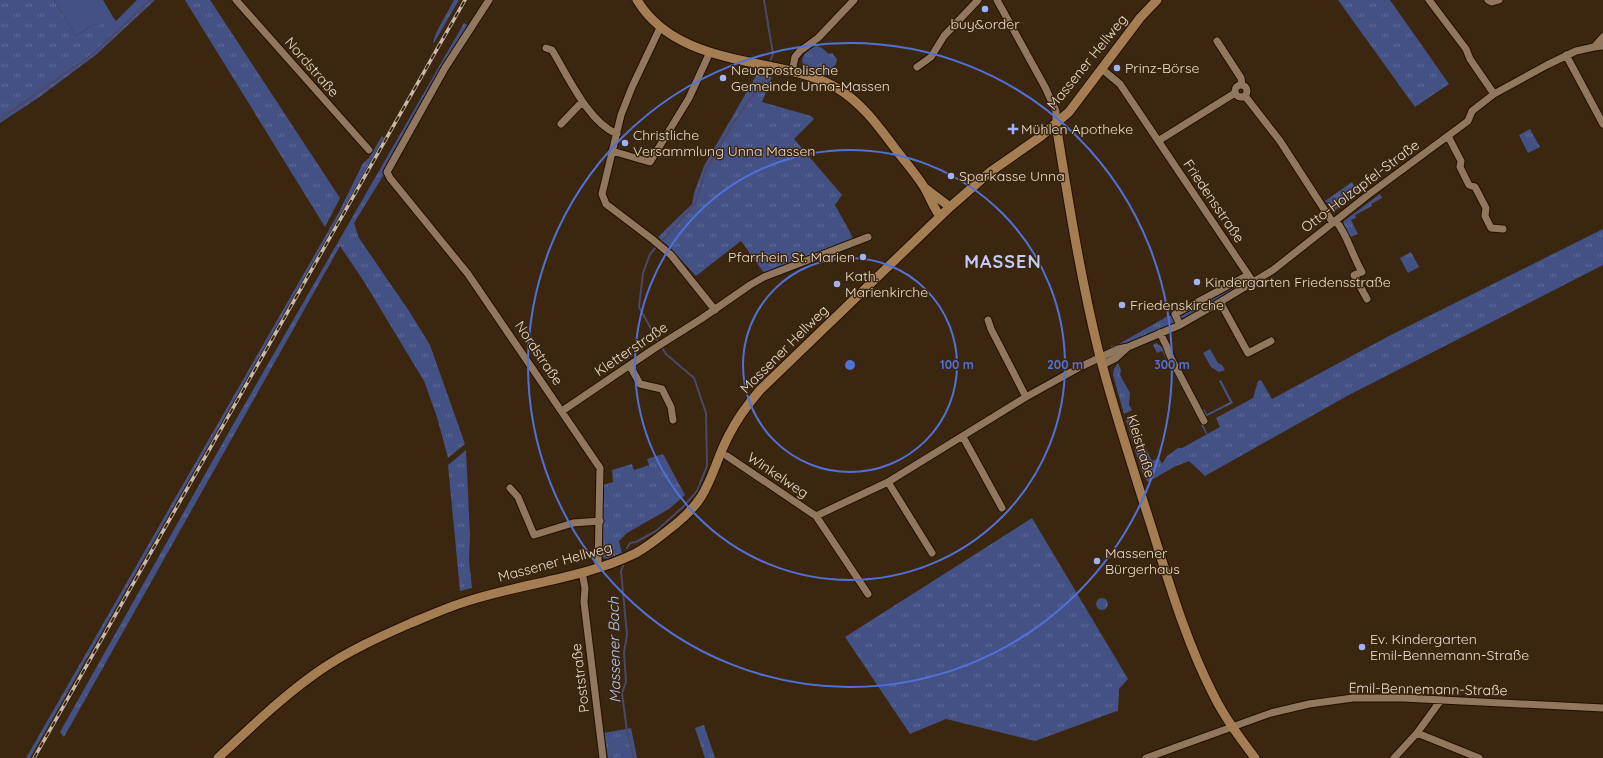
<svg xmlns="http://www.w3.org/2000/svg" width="1603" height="758" viewBox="0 0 1603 758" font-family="Quicksand,sans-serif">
<defs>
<pattern id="grass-tufts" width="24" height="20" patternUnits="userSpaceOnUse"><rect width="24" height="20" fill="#445185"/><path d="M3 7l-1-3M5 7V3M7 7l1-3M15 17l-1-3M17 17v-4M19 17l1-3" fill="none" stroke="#5f6995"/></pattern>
</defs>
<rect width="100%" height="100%" fill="#3b260f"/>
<path fill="url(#grass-tufts)" d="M0,0H54L76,36L94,24L97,26L113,17L116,21L137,0H155L97,54L38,98L0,123Z
M185,0H210L340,198L325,227Z
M454,0H459L434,43L433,42L436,33Z
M1338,0H1390L1449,84L1415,107Z
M464,23L470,26L427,93L383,176L354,223L359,238L409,311L430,345L465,444L448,458L437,417L424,381L363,280L340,246L64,737L60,732L230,430Z
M817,46L822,48L829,54L832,53L837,59L836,64L827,75L804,66C798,58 808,48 817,46Z
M757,74L772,77L762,102L811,116L814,119L794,139L842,195L835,205L850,232L853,239L764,273L741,241L696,276L669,247L658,237L692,204L694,193L704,166Z
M1530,129L1540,147L1528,153L1519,135Z
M382,136L384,138L30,758H26L338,214L363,163L369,158Z
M1352,182L1359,193L1335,210L1332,209L1325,201Z
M1380,194L1382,198L1371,204L1372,206L1355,215L1356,218L1351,220L1358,234L1350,237L1343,225L1344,221Z
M1603,229V265L1347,396L1205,476L1189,461L1174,467L1148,482L1144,477L1135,450L1144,445L1152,461L1159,458L1162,464L1167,456L1178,448H1182L1220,427L1216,418L1253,398L1258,381L1261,380L1272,399L1387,337Z
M1411,252L1419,267L1408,273L1400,258Z
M1242,281L1243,284L1220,299L1182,320L1180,316L1181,314Z
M1168,316H1172L1175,323L1111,350V346L1117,345Z
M1156,343L1162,347L1164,346L1207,433L1206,434L1162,351L1157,353L1153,345Z
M1210,349L1218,363L1222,365L1225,370L1219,372L1211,367L1203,353Z
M1118,363L1121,370L1120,375L1130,393L1129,405L1132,410L1124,414L1113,375L1114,369Z
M1221,380L1233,403L1205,417L1201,410L1204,409L1207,414L1230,402L1219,381Z
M1134,415L1133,422L1140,437L1133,442L1126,420Z
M466,450L470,535L469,560L472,588L460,591L448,465Z
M663,454L685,495L669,509L627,533L619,541L622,553L606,559L602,557L603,485L613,482L612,470L632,464L634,470L649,465L647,459Z
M1032,518L1128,679L1119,689L1118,712L1117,711L1035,741L946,719L910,734L845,637Z
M1096 604a6 6 0 1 1 12 0a6 6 0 1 1-12 0Z
M704,725L715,758H705L695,728Z
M631,728L637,758H608L604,733Z"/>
<path fill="#445185" d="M54,0H103L113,17L97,27L94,24L76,36Z"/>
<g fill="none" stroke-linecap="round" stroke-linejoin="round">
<path stroke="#4c4868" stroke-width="2" d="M764,0L773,54L769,64
M0,119L93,54L150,0
M660,243L695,204L705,172L732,125L764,79L768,68
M657,246L650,254L643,273L639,307L659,343
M627,548L630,543L636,542L656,531L684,506L697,491L707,466L706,413L694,378L666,354L661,346
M623,566L621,571L627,635L624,653L626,682L622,693L627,731L634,758"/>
<g stroke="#220f00" stroke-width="9">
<path id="street" d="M236,0L369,150
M489,0L445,68L387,172L390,178L468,274L600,468L598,567
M997,0L1045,87L1056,111V124
M1429,0L1466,49L1470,59L1494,94
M1488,0L1492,2L1499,0
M660,28L632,87L621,115L602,194L606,204L652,239L671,255L715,310
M1217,41L1241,78L1242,85
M1594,47L1603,37
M546,48L552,50C568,76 588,122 617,134
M1566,55L1603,124
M917,67L931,57L944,36L978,0
M1102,69L1120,84L1253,282
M792,72L795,57L800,51L818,38L854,0
M1235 91a6 6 0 1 1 12 0a6 6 0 1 1-12 0Z
M1245,96L1280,141L1333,223
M561,124L582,102
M1448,136L1461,161L1460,167L1469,185L1475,187L1486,208L1485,216L1491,228L1503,229
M1158,141L1235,93
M612,151L650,162L689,98L710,52
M1336,221C1348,236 1352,255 1362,272L1354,275L1367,299
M1220,302L1248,353L1271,341
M988,320L991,329L1026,397
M1180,325L1175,314L1248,275
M1160,333L1166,345L1171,358L1204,421
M1102,365L1116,358L1128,347
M630,366L640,384L662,389L671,407L673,420
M562,411L655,348L701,319L750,285L764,277L868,237
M963,437L1002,508
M727,456L816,516L888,482L1026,397L1080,367L1118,349L1128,347L1180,325L1220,302L1273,270L1368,195L1468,121L1472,111L1494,94L1547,65L1576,51L1594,47L1603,46
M888,482L932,553
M510,488L518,497L534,535L573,523L600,521
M816,516L868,594
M582,572L585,588L584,602L603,758
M1417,733L1479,758
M1146,758L1271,713L1309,704L1353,698H1403L1603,708
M1394,758L1417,733L1441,700"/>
</g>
<g stroke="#220f00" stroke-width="11">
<path id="secondary" d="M637,0C668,51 728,57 782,69C801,73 820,78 837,88C862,103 879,127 897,151C906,163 916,174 924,187C930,197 933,207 940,216
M1056,124C1068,199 1080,275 1098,349C1112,404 1130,459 1147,513C1167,575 1184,638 1214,696C1225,718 1240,738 1255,758
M925,188L950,207
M218,758C251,727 283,696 319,671C348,651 379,637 411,623C431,615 450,606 471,600C524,583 586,578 636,553C647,547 657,539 667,531C679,522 692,511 701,497C713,478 718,455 729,435C737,419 748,404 760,390L950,207L990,172L1040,137L1069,112L1140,18L1157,0"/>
</g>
<use href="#street" stroke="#90775e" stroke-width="7"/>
<use href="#secondary" stroke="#a47d52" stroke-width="9"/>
<g stroke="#c8b9a9" stroke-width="3.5">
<path id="rail" d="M34,758L465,0"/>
</g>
<use href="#rail" stroke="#3b260f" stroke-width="2" stroke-dasharray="6" stroke-linecap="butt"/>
</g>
<g fill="none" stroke="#5071d5" stroke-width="2">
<circle cx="850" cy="365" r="107"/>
<circle cx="850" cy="365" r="215"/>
<circle cx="850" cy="365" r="322"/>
</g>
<g fill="#9fb3fd" stroke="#3b260f" stroke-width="1.5">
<circle cx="985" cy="9" r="4"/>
<circle cx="1117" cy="68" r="4"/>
<circle cx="723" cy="78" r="4"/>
<path d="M1011 123h4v4h4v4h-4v4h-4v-4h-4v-4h4z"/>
<circle cx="625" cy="143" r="4"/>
<circle cx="951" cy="176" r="4"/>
<circle cx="863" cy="257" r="4"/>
<circle cx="1197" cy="282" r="4"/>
<circle cx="837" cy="284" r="4"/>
<circle cx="1122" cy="305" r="4"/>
<circle cx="1097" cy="561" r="4"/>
<circle cx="1362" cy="647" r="4"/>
</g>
<g text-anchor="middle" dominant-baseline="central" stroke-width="3" stroke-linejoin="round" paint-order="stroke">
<g font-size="14" fill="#e9dbcd" stroke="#3b260f" text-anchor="start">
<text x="985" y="24" text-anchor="middle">buy&amp;order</text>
<text x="1125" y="68">Prinz-Börse</text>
<text x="731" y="70">Neuapostolische<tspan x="731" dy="16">Gemeinde Unna-Massen</tspan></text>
<text x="1021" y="129">Mühlen Apotheke</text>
<text x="633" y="135">Christliche<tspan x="633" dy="16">Versammlung Unna Massen</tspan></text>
<text x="959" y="176">Sparkasse Unna</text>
<text x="855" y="257" text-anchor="end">Pfarrhein St. Marien</text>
<text x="845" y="276">Kath.<tspan x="845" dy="16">Marienkirche</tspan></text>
<text x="1205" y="282">Kindergarten Friedensstraße</text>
<text x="1130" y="305">Friedenskirche</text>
<text x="1105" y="553">Massener<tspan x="1105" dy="16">Bürgerhaus</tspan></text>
<text x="1370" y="639">Ev. Kindergarten<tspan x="1370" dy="16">Emil-Bennemann-Straße</tspan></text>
</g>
<g font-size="14" fill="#e9dbcd" stroke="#3b260f">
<text transform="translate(1087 62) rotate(-51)">Massener Hellweg</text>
<text transform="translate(312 67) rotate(49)">Nordstraße</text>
<text transform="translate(1360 186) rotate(-37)">Otto-Holzapfel-Straße</text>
<text transform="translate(1214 201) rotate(56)">Friedensstraße</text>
<text transform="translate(631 349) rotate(-34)">Kletterstraße</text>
<text transform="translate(784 349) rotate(-45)">Massener Hellweg</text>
<text transform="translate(539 353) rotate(56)">Nordstraße</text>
<text transform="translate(1141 446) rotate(73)">Kleistraße</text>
<text transform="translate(778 475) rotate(34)">Winkelweg</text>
<text transform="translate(555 562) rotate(-15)">Massener Hellweg</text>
<text transform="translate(580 678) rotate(-97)">Poststraße</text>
<text transform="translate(1428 689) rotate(1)">Emil-Bennemann-Straße</text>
</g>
<g font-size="15" font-style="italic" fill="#b7c6fa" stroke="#3b260f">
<text transform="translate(614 650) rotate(-91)">Massener Bach</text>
</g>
<g font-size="18" font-weight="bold" letter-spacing="1" fill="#c0ccf6" stroke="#3b260f">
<text x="1003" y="261">MASSEN</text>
</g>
</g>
<circle cx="850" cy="365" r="6" fill="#5071d5" stroke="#3b260f" stroke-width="2"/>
<g font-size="12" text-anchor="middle" font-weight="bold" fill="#5071d5" stroke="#3b260f" stroke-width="3" stroke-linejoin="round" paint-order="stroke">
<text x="957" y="369">100 m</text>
<text x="1065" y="369">200 m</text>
<text x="1172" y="369">300 m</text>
</g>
</svg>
